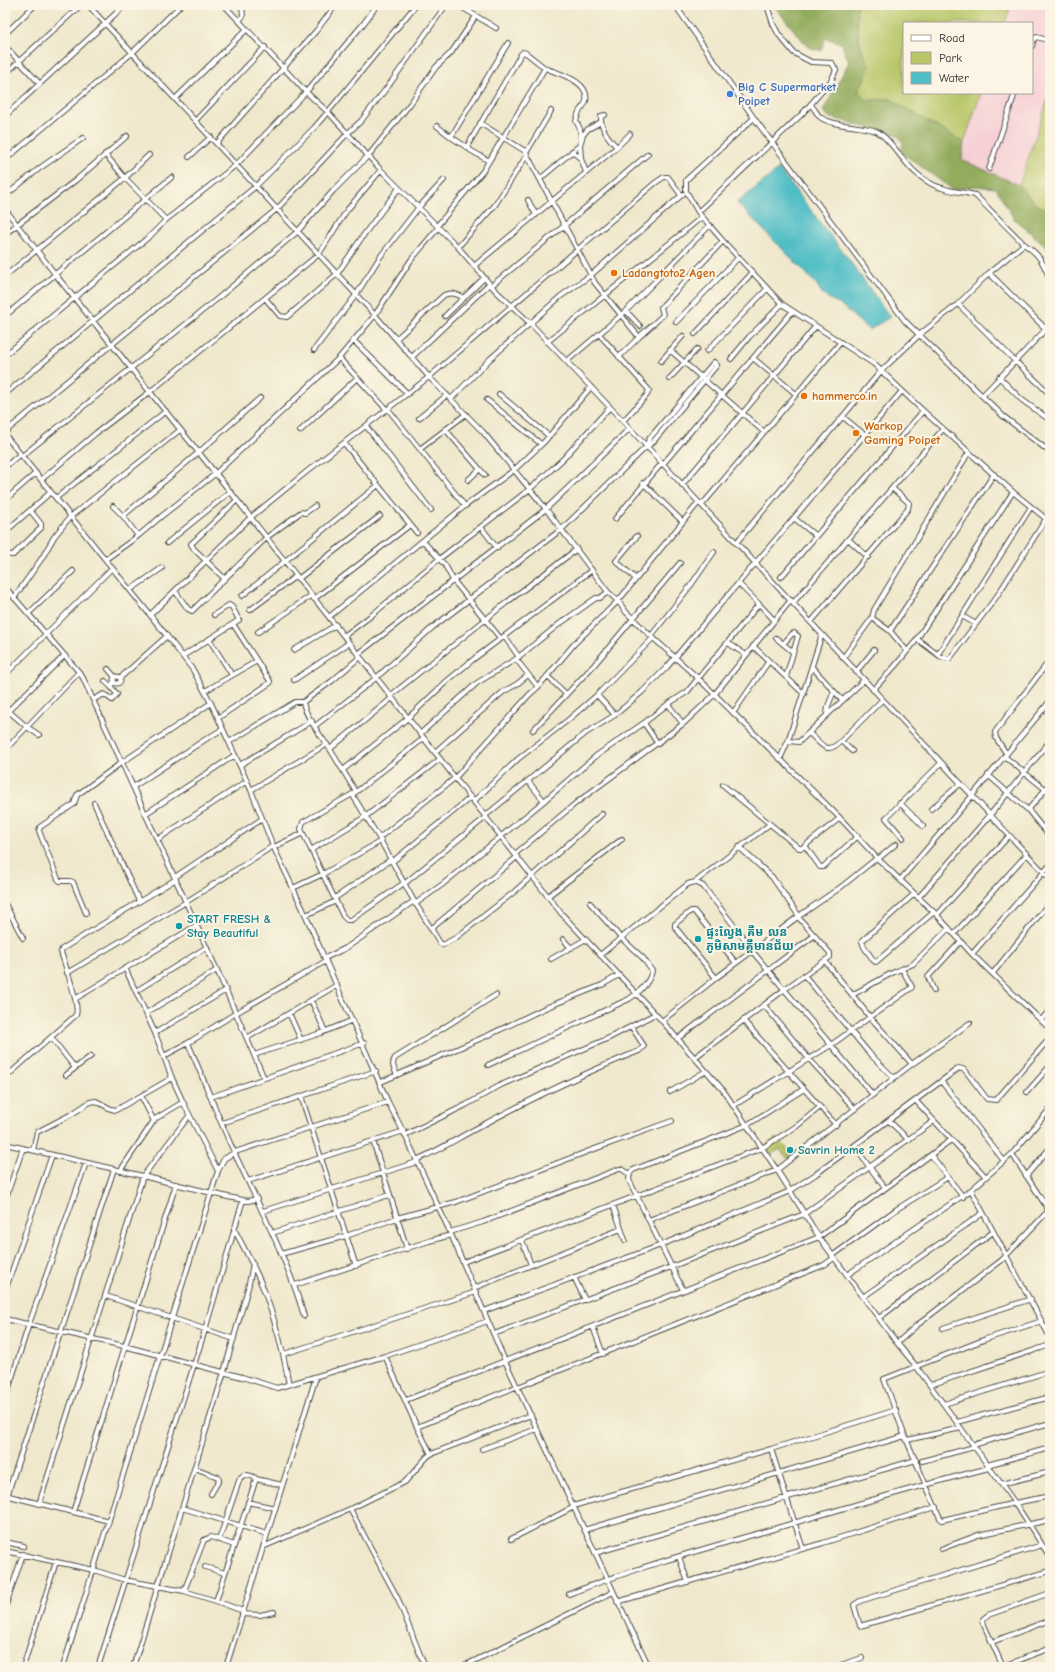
<svg xmlns="http://www.w3.org/2000/svg" width="1055" height="1672" viewBox="0 0 1055 1672" font-family="'Comic Neue','Noto Sans Khmer',sans-serif">
<rect width="100%" height="100%" fill="#fcf5e5"/>
<filter id="ink" filterUnits="userSpaceOnUse"><feTurbulence type="fractalNoise" baseFrequency=".025" numOctaves="2"/><feDisplacementMap in="SourceGraphic" scale="8" xChannelSelector="R" yChannelSelector="G"/><feConvolveMatrix kernelMatrix="1 2 1 2 8 2 1 2 1" color-interpolation-filters="sRGB"/></filter>
<filter id="wash" filterUnits="userSpaceOnUse"><feTurbulence type="fractalNoise" baseFrequency=".012" numOctaves="4" result="noise"/><feDisplacementMap in="SourceGraphic" scale="16" xChannelSelector="R" yChannelSelector="G"/><feGaussianBlur stdDeviation="0.9" result="paint"/><feColorMatrix in="noise" values="0 0 0 0 0 0 0 0 0 0 0 0 0 0 0 0 0 1.4 0 .05"/><feComposite in="paint" operator="in"/></filter>
<g filter="url(#wash)">
<rect width="100%" height="100%" fill="#efe8cc"/>
<path fill="#f6cfd5" d="M1011,5H1050V93L1019,185L957,163L981,93H1032V23H1005Z"/>
<path fill="#b8c668" stroke="#72784a" d="M857,5H1011L1005,23H904V93H981L964,143L890,99L866,100L858,91L869,66C858,48 856,26 857,5Z
M1050,93V211L1035,204L1019,185Z
M777,1138L786,1147L791,1156L788,1159L780,1149L768,1156L762,1148Z"/>
<path fill="#92ab5c" stroke="#5e6b44" d="M773,5H857C856,26 858,48 870,66L858,92L866,100L890,99L964,143L962,160L1019,185L1035,204L1050,211V217L1047,227L1050,229V253L1045,245L1014,219L996,188L975,186L953,190L901,152L903,143L897,135L829,117L823,111L849,62L841,43L825,38L822,51L808,47Z"/>
<path fill="#4fbec6" stroke="#3d7478" d="M779,169L849,260L890,317L869,330L842,306L823,295L817,285L805,272L737,203Z"/>
</g>
<g filter="url(#ink)">
<g fill="none" stroke-linecap="round" stroke-linejoin="round">
<g stroke="#484743" stroke-width="6">
<path id="minor" d="M88,5L375,315L429,377L483,432L546,509L608,592L618,601L626,612L651,636L699,679L840,818L877,858L937,915
M224,5L306,92L328,112L381,170L458,247L495,290L531,324L623,421L1050,879
M458,5L496,28
M675,5L754,118L905,321L1003,416L1050,452
M239,21L243,16L242,5
M5,34L35,5
M5,46L40,84
M1032,46L1034,39L1037,37L1050,41
M5,74L81,5
M175,99L247,29
M811,105C814,108 817,114 820,117C834,127 861,125 876,131C889,137 904,163 916,173C923,179 933,186 942,188C953,192 964,192 975,195L1024,244
M605,115L601,116C600,127 609,139 617,147
M5,116L125,5
M754,118L686,180V191L698,212L723,241L782,304L874,364L919,407L1013,492L1050,522
M195,121L265,47
M480,123L525,151L595,283L639,337L619,357
M437,126L451,137L468,148
M451,137L508,43
M217,143L316,31L336,5
M580,145L581,159
M572,151L581,159L586,172
M526,153L551,111
M105,154L125,178L166,220
M189,157L211,137
M5,160L132,53L181,5
M489,161L470,150L468,145L521,54L523,52L526,53L545,68
M989,169L1015,93
M540,179L580,145L583,135L588,129L601,122
M5,196L40,168L83,138
M528,200L536,215
M5,209L55,274L237,500L561,913L662,1021L723,1090L777,1170L819,1237L897,1343L916,1366L1015,1503L1050,1557
M698,212L802,114L831,81L836,70L832,63L811,62L794,53L779,35L773,24L767,5
M437,226L483,171L545,68C559,74 590,81 586,101C585,106 581,108 579,112C578,114 577,118 576,121L580,129L581,139
M5,234L76,180L127,136
M458,247L495,205L527,155
M474,266L617,147L630,134
M989,273L1046,329
M5,276L125,178L149,155
M491,286L565,225L648,154
M265,298L280,316L287,317L337,274L365,233L399,188
M958,304L1015,361L1050,394
M626,311L640,326
M5,316L172,177
M445,316L484,278
M676,322L739,257
M599,334L649,390L647,395L623,421
M695,334L753,272
M639,337L663,315L661,307L723,241
M396,339L444,295C452,292 457,294 464,298
M353,340L408,394
M547,342L702,217
M314,350L356,295L380,257L419,207L444,180
M670,350L764,432
M707,351L767,289
M5,355L150,236L166,220L236,165L306,92L364,23L377,5
M412,357L489,284
M339,358L387,410
M753,358L796,394
M731,359L749,337L782,304
M567,361L626,311L710,225
M661,361L683,336
M999,377L1022,400L1050,420
M669,379L697,349
M5,394L256,186L314,128L332,107L416,5
M499,394L549,436
M982,396L1050,325
M451,399L490,359L561,296L591,275L683,194
M487,400L541,444
M388,409L465,506
M843,417L865,435
M419,418L447,395
M366,426L431,510
M445,429L485,475
M300,431L357,378
M5,432L277,209L348,133L361,121L389,85L446,5
M5,435L167,636L193,670L211,703L251,790L273,846L302,907L388,1102L405,1135L450,1232L505,1361L649,1667
M344,443L417,533
M420,449L466,414
M22,456L217,299L297,232L333,191L369,155L410,104L436,67L451,53L476,16
M663,464L792,312
M5,467L20,454
M41,480L96,433L151,391L319,254L347,210L381,170
M468,480L480,469
M643,483L682,521
M682,485L815,327
M56,498L166,411
M5,500L36,473
M702,505L840,343
M113,506L123,516
M794,518L816,536
M615,519L662,463
M481,527L497,548
M5,532L51,492
M138,536L123,516L198,453L260,398
M848,539L868,557
M423,541L445,565L453,580L501,639
M167,543L230,492
M736,543L881,371L919,335L958,304L989,273L1024,244C1040,255 1043,262 1050,280
M5,551L10,555H13L41,528V524L30,510
M106,559L138,536L163,515L215,474L339,358L375,315L411,260L438,228
M781,577L923,411
M225,579L194,549L191,544L237,500
M298,579L380,516
M636,579L616,561L637,536
M5,587L79,672L83,678L217,970L264,1078
M130,590L162,568
M175,591L188,609L192,611L266,538L301,512L305,513L315,506
M242,596L377,486
M14,598L42,558L54,537L70,517L180,430
M314,599L410,525
M793,603L943,429
M759,604L774,620
M250,610L296,576
M28,614L73,571
M150,615L250,518L310,469L429,377L655,183L664,177H668L681,195
M962,616L976,624
M329,617L465,506L514,470L544,442L591,387
M872,618L890,631L907,651
M811,622L908,509L909,503L892,488
M890,631L994,474
M258,632L312,595
M344,636L372,615L439,559L530,489L563,459L610,407
M504,636L519,657
M651,636L691,585L714,552
M776,638L793,652
M209,639L232,675
M917,639L941,657L949,659L951,657L997,596L1046,519
M728,643L746,655
M783,644L792,634L794,633L798,636L786,677
M753,646L804,694
M294,650L336,625
M358,654L546,509L630,428
M938,654L1031,507
M183,656L239,620L232,607L229,605L214,615
M843,658L872,618L874,610L969,452
M516,659L538,687
M812,667L834,691L828,706L827,714
M108,669L115,677
M856,672L874,650
M5,675L112,568
M547,676L566,694
M113.5 680a3.5 3.5 0 1 1 7 0a3.5 3.5 0 1 1-7 0Z
M120,678L167,636
M294,680L349,643
M105,681L110,686
M873,690L895,666L915,642L1013,492
M205,691L257,661
M834,691L842,700
M597,695L615,715
M390,696L506,603L577,549
M93,700L104,694L112,700L117,694L110,686L114,682
M668,704L687,692L759,604L738,583
M5,708L27,727L39,735
M733,713L769,661
M5,714L64,656
M218,718L270,683V681L233,624
M644,723L668,704L683,724
M315,726L376,678L433,627L562,529L646,447L653,442L717,365L714,362L649,439L646,447
M533,730L594,665L680,563
M809,733C822,744 826,756 841,741
M420,734L477,683L516,659L558,625L596,598H600L608,592
M788,741L799,742L864,680
M229,742L295,702H303
M330,749C322,738 305,716 303,702L332,681L360,657
M5,750L79,672
M852,751L841,741L882,700
M435,752L503,692L517,684L528,675
M1006,753L996,738L995,732L1050,660
M1004,756L1050,793
M780,759L788,741L822,634
M240,765L312,721
M343,770L408,718L447,681L475,658L592,570
M988,775L1028,810L1050,837
M528,781L544,801
M723,785L770,824
M133,787L206,739L223,729
M251,790L327,744
M356,792L330,749L392,698
M352,794L379,838L414,901L440,943L443,945L457,937L514,892L602,814
M474,801L518,759L568,720L597,695L653,638
M94,803L139,901
M900,803L923,826
M931,809L960,784
M1028,810L1050,784
M145,814L235,755
M485,816L586,733L615,715L642,692L667,667L902,391
M1009,836L937,915L972,954L1050,1029
M379,838L455,778L529,695L538,687L575,643L618,601L699,502
M903,838L886,818L941,763
M158,839L247,781
M274,847L303,833
M739,847L772,877L799,916
M806,847L820,867H823L858,836
M311,850L365,817L440,759
M515,854L576,803L683,724L714,695L791,600
M878,859L896,844
M392,862L471,797
M175,877L262,819
M900,880L972,796L1050,701
M695,882L770,824L799,848H802L840,818
M404,883L351,920H347L343,916L301,829L303,822L356,792L424,738
M404,884L486,817
M293,888L323,874L381,841
M914,894L862,941L864,947L874,961L876,962L934,912
M548,896L622,839
M335,898L390,860
M918,898L990,815L1050,741
M5,904L23,938
M415,904L443,884L544,801L596,756L644,723L658,744
M86,913L73,882L70,881H60L58,879L39,831L40,827L74,804L77,795L121,763L211,703
M306,915L336,901
M431,929L517,857
M954,934L1027,854
M563,939L571,948
M752,951L873,1095
M972,954L1050,865
M600,955L688,884L695,882L703,886L753,950
M325,958L346,948L414,901
M551,959L586,939
M825,961L870,1017L912,1064
M125,968L155,1033L172,1078L183,1102L218,1171
M67,973L186,902L273,846
M993,973L1050,902
M804,975L869,1053L894,1078
M716,978L675,927V924L691,911H694L736,963
M136,991L207,947
M934,991L928,977L961,941
M852,995L892,973L913,964L949,928
M75,999L197,925
M311,1000L325,1031
M764,1005L809,1059L855,1109
M146,1013L217,970
M289,1013L301,1040
M743,1020L836,1125
M1041,1020L1050,1010
M662,1021L716,978L799,916L841,887L877,858
M155,1033L226,990
M51,1037L75,1068
M247,1038L337,985
M677,1039L815,935
M254,1055L321,1033L353,1020
M164,1056L188,1043
M694,1058L785,989L830,957V953L798,917
M488,1065L629,999C640,992 649,983 652,971L643,958L621,938L590,903
M66,1075L91,1056
M397,1075C394,1069 391,1064 395,1058L496,995
M5,1078L76,1015C80,1005 65,965 61,952L62,949L176,879
M941,1081L1004,1161
M381,1082L491,1034L545,1008L602,985L619,975
M670,1092L706,1071
M1027,1092L1050,1066
M141,1096L154,1121
M301,1096L356,1266
M211,1097L364,1043
M916,1101L986,1177
M733,1106L831,1045L911,988L912,987L902,969
M889,1121L909,1140
M222,1123L376,1071
M405,1135L466,1105L501,1085L609,1038L655,1014
M373,1141L407,1249
M5,1144L114,1169L228,1197L248,1201L257,1199
M854,1146L885,1188
M33,1150L37,1132L72,1114L90,1102L96,1101L111,1109L116,1110L172,1078
M1012,1154L1050,1212
M931,1155L963,1197
M416,1160C438,1151 458,1138 479,1127C531,1099 584,1073 639,1051L644,1046L631,1026
M120,1171L155,1119L183,1102
M1026,1176L1050,1148
M248,1181L404,1131
M971,1190L1050,1337
M5,1200L23,1148
M613,1205L625,1240
M263,1211L417,1162
M649,1220L777,1170L912,1064L970,1023
M234,1229C245,1250 257,1271 265,1293C276,1323 284,1354 289,1385
M450,1232L483,1222L619,1169H622L629,1174
M272,1233L389,1195
M522,1240L531,1265
M281,1254L346,1236L397,1218L456,1202L589,1151L672,1121
M832,1256L897,1209L948,1177
M463,1262L762,1148L797,1126L820,1107
M847,1275L971,1190L1012,1154L1050,1109
M574,1277L585,1300
M295,1285L429,1241L451,1235
M474,1288L621,1229
M683,1290L629,1180L630,1173L633,1170L747,1125L804,1089
M5,1291L52,1155
M106,1296L234,1339
M863,1297L983,1213
M484,1311L661,1245L790,1191L816,1174L959,1068L965,1070L987,1099L996,1100L1050,1038
M304,1316C289,1264 265,1218 242,1169C222,1128 206,1085 188,1043L236,1013L326,961
M879,1318L993,1232
M5,1319L124,1346L242,1377L277,1388L385,1356L488,1321
M1042,1321L986,1339L884,1379L904,1434L940,1518L942,1520L1015,1503L1050,1496
M593,1327L603,1354
M943,1328L1031,1299
M494,1334L671,1267L804,1214L934,1121
M897,1343L916,1326L1002,1260L1050,1209
M284,1354L476,1292
M385,1356L417,1427L431,1454L531,1415
M930,1385L1050,1345
M518,1387L794,1277L824,1265L834,1258
M5,1400L29,1324L86,1163
M406,1400L819,1237L951,1140
M944,1404L1050,1371
M957,1422L1050,1397
M417,1427L518,1386
M907,1440L961,1428
M973,1445L1050,1423
M482,1449L537,1429
M771,1449L803,1549
M922,1461L974,1447
M987,1465L1050,1448
M195,1468L218,1477L219,1480L211,1494
M1001,1484L1050,1472
M5,1495L109,1521
M5,1502L114,1169
M248,1502L275,1508
M39,1504L143,1176L189,1116
M573,1506L771,1449L896,1410
M182,1508L267,1534
M350,1509L398,1599L425,1667
M73,1512L176,1184
M584,1530L905,1436
M511,1539L574,1507
M219,1540L240,1478L244,1475C248,1475 253,1475 256,1479
M5,1542L24,1546
M1042,1545L860,1601L854,1605L860,1626L1050,1571
M263,1547L350,1509L405,1482L427,1457L431,1454
M941,1549L978,1535L1050,1520
M5,1551L94,1570L125,1580L184,1591L216,1601L243,1611
M595,1553L916,1460
M679,1557L688,1582
M205,1567L225,1573
M184,1591L204,1540L211,1537L234,1545
M569,1594C637,1567 707,1548 777,1528C847,1507 918,1486 989,1468
M216,1601L256,1479L282,1485
M617,1602L823,1543L936,1507
M5,1608L23,1554
M242,1614L260,1615L274,1612
M992,1642L1050,1620
M23,1667L56,1562
M63,1667L211,1193L218,1171L224,1159L235,1152L388,1102
M98,1667L205,1330L243,1200
M133,1667L224,1372L248,1288L253,1264
M226,1667L316,1377
M462,1667L613,1592
M835,1667L862,1658
M1002,1667L1050,1648
M1003,1667L984,1625L983,1619L988,1615L1050,1593"/>
</g>
<use href="#minor" stroke="#fff" stroke-width="4"/>
</g>
</g>
<circle fill="#3f7fe0" stroke="#fcf5e5" stroke-width="1.5" cx="730" cy="94" r="4"/>
<g fill="#e8710a" stroke="#fcf5e5" stroke-width="1.5">
<circle cx="614" cy="273" r="4"/>
<circle cx="804" cy="396" r="4"/>
<circle cx="856" cy="433" r="4"/>
</g>
<g fill="#0f9aa8" stroke="#fcf5e5" stroke-width="1.5">
<circle cx="179" cy="926" r="4"/>
<circle cx="698" cy="939" r="4"/>
<circle cx="790" cy="1150" r="4"/>
</g>
<g text-anchor="middle" dominant-baseline="central" stroke-width="4" stroke-linejoin="round" paint-order="stroke">
<g font-size="12" font-weight="bold" fill="#366cbe" stroke="#fcf5e5" text-anchor="start">
<text x="738" y="87">Big C Supermarket<tspan x="738" dy="14">Poipet</tspan></text>
</g>
<g font-size="12" font-weight="bold" fill="#c56008" stroke="#fcf5e5" text-anchor="start">
<text x="622" y="273">Ladangtoto2 Agen</text>
<text x="812" y="396">hammerco.in</text>
<text x="864" y="426">Warkop<tspan x="864" dy="14">Gaming Poipet</tspan></text>
</g>
<g font-size="12" font-weight="bold" fill="#0d838f" stroke="#fcf5e5" text-anchor="start">
<text x="187" y="919">START FRESH &amp;<tspan x="187" dy="14">Stay Beautiful</tspan></text>
<text x="706" y="932">ផ្ទះល្វែង គឹម លន<tspan x="706" dy="14">ភូមិសាមគ្គីមានជ័យ</tspan></text>
<text x="798" y="1150">Savrin Home 2</text>
</g>
</g>
<rect width="1055" height="1672" fill="none" stroke="#fcf5e5" stroke-width="20"/>
<rect x="903" y="22" width="130" height="72" fill="#fcf5e5" stroke="#a8a49b"/>
<rect x="911" y="35" width="20" height="6" fill="#ffffff" stroke="#a8a49b"/>
<text x="939" y="42" font-size="12" fill="#2b2b2b">Road</text>
<rect x="911" y="52" width="20" height="12" fill="#b8c668" stroke="#a8a49b"/>
<text x="939" y="62" font-size="12" fill="#2b2b2b">Park</text>
<rect x="911" y="72" width="20" height="12" fill="#4fbec6" stroke="#a8a49b"/>
<text x="939" y="82" font-size="12" fill="#2b2b2b">Water</text>
</svg>
